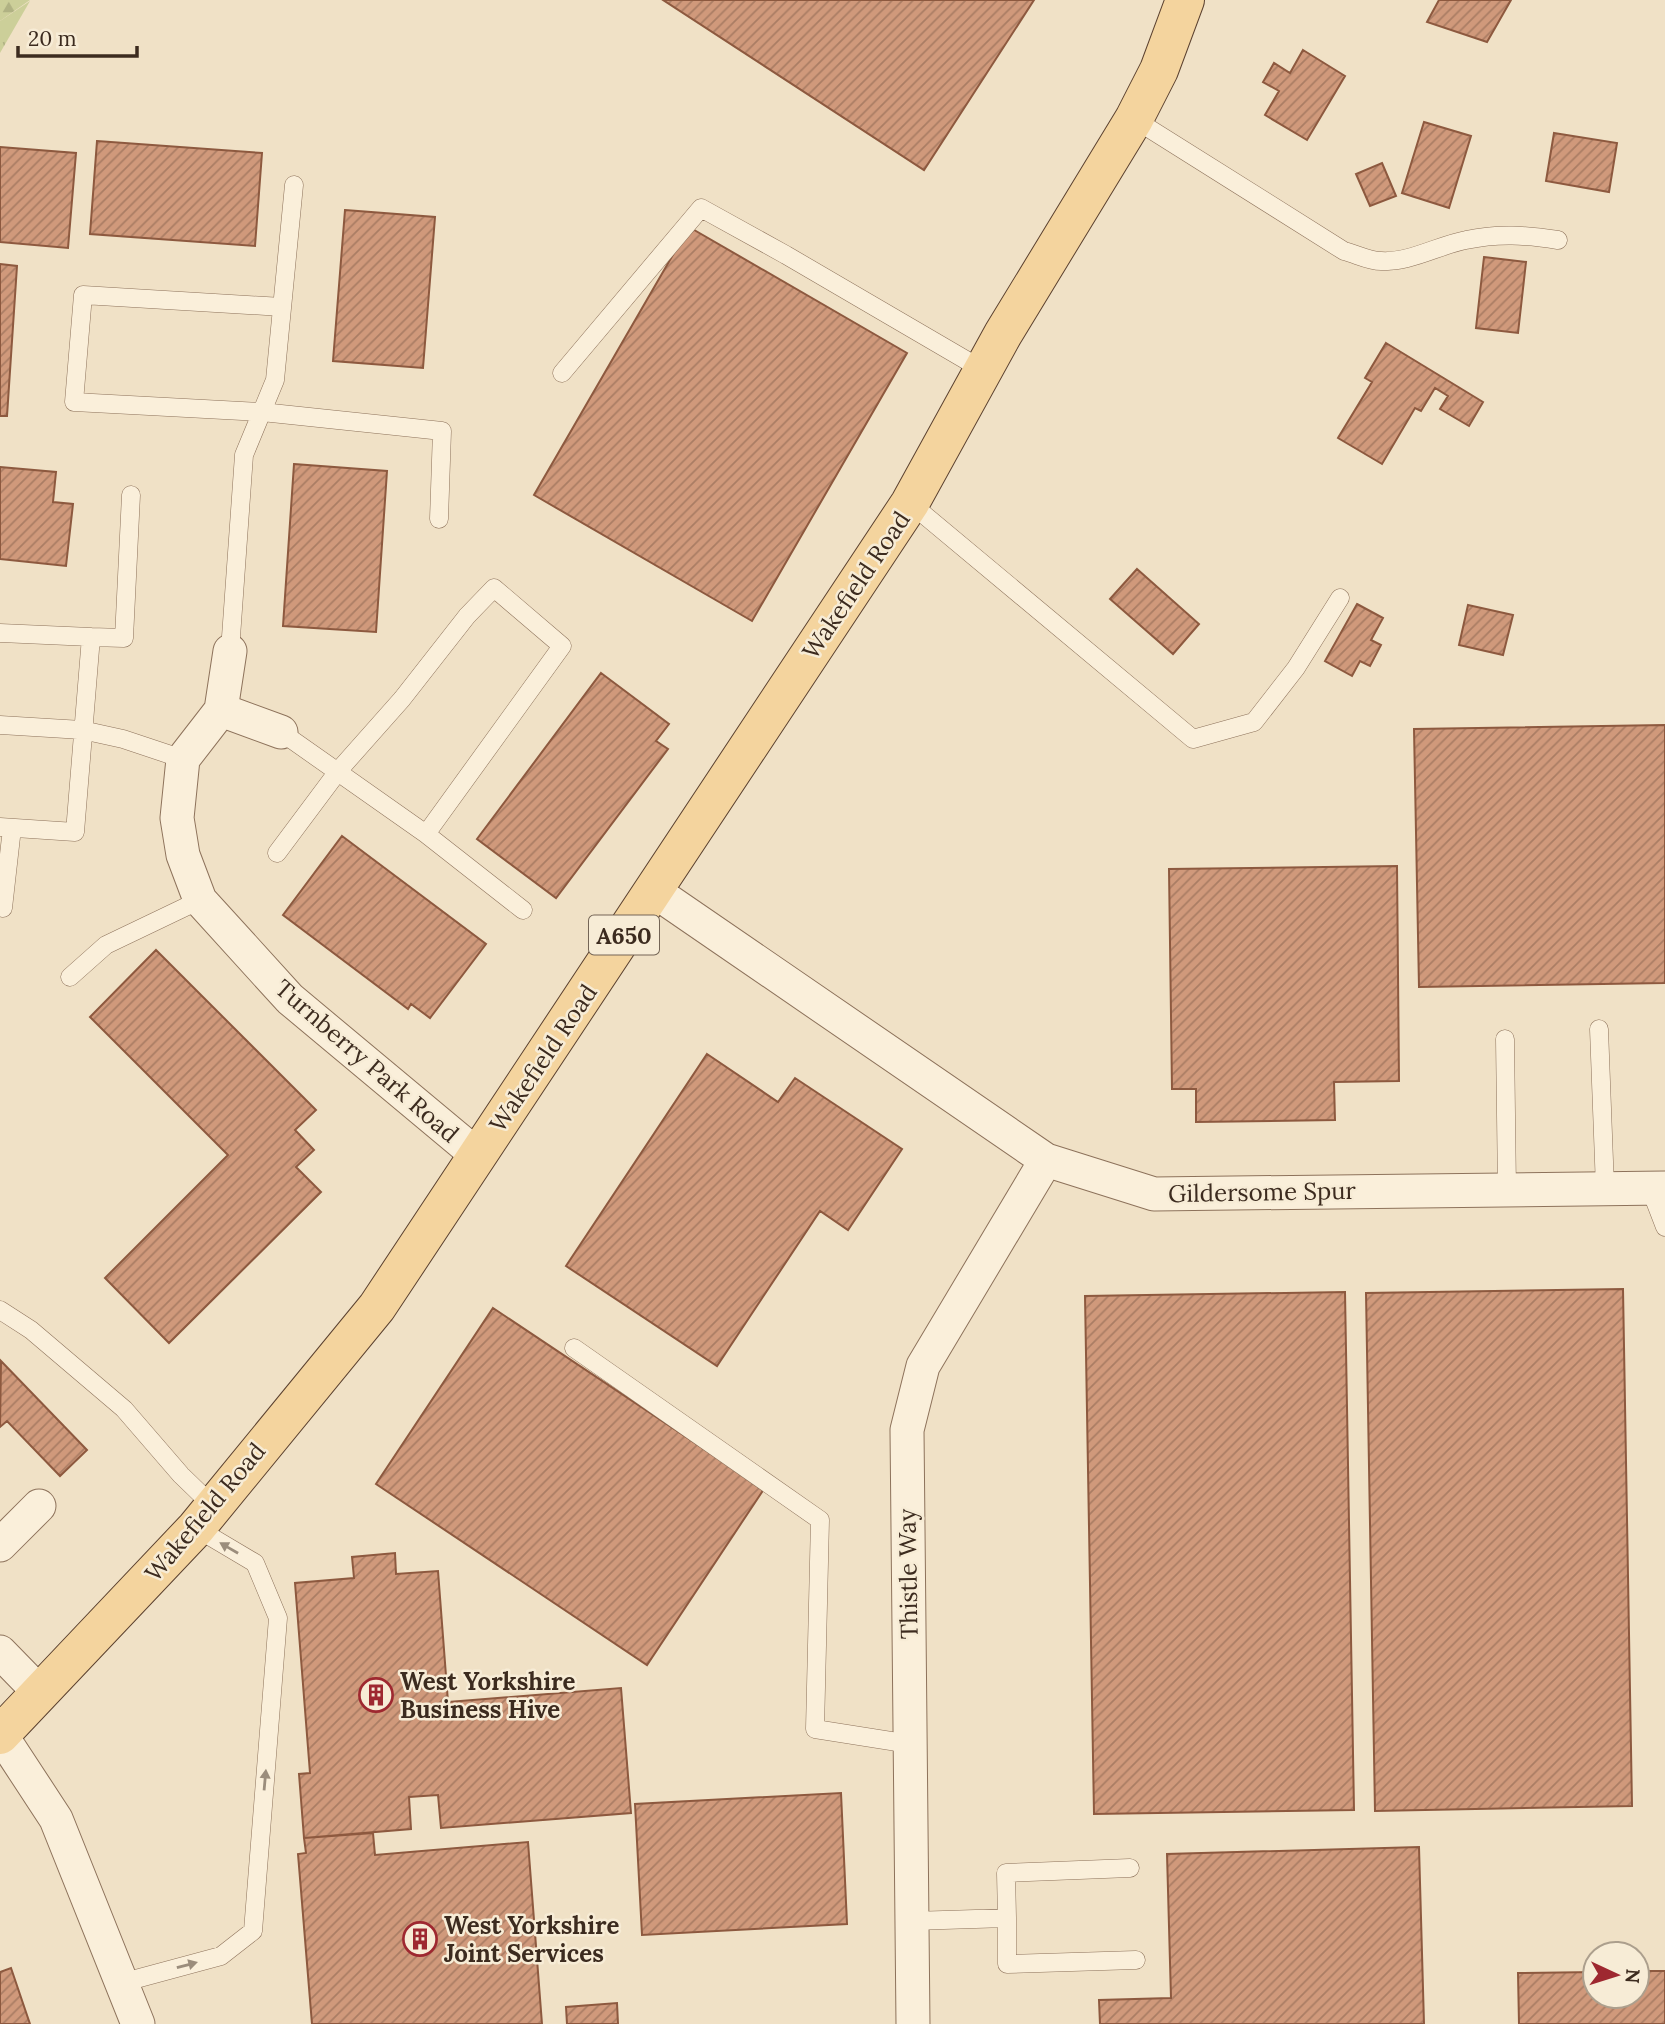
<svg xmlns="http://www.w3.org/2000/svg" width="1665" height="2024" viewBox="0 0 1665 2024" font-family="Lora,serif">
<defs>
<pattern id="grass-tufts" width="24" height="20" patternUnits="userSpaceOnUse" patternTransform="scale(1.75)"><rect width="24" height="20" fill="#cccf99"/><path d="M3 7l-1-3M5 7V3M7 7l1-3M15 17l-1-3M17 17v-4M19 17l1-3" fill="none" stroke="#b0b283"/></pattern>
<pattern id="forest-firs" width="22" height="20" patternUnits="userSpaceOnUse" patternTransform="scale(1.75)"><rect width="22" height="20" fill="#cccf99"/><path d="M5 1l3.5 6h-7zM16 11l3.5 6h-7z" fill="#b0b283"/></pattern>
<pattern id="building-hatch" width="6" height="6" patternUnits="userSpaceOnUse" patternTransform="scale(1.75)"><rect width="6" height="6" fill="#d0997b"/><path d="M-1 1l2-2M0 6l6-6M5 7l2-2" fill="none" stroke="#aa7d64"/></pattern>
</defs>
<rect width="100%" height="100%" fill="#f0e1c6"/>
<path fill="url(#grass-tufts)" d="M30,1L0,53V21Z"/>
<path fill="url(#forest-firs)" d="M0,0H30L0,21Z"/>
<path fill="url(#building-hatch)" stroke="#8d593f" stroke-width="2" d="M663,0H1034L924,170Z
M1439,0H1511L1487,42L1427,22Z
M1303,50L1345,76L1307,140L1265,115L1279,91L1263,82L1274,63L1290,73Z
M1424,122L1471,136L1449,208L1402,193Z
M1554,133L1617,143L1609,192L1546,181Z
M97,141L262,153L255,246L90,234Z
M0,147L76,153L68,248L0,242Z
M1382,163L1396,196L1370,206L1356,174Z
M345,210L435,217L423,368L333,361Z
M689,227L907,353L752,621L534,495Z
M1484,257L1526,262L1518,333L1476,328Z
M0,264L17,266L7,416H0Z
M1386,343L1483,402L1469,426L1440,409L1448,396L1435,388L1421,411L1415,408L1382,464L1338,438L1372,382L1365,378Z
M294,464L387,471L376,632L283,626Z
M0,467L56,472L53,502L73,504L66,566L0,559Z
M1137,569L1199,624L1173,654L1110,599Z
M1357,604L1383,618L1371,640L1381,645L1370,666L1360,661L1352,676L1325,661Z
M1468,605L1513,615L1503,655L1459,645Z
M601,673L669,724L656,741L668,749L556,898L477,839Z
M1665,725V983L1419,987L1414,729Z
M342,836L486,944L430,1018L411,1004L408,1009L283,915Z
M1397,866L1399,1081L1334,1082L1335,1120L1196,1122V1089H1172L1169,869Z
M156,950L316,1110L295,1130L314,1150L296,1167L321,1192L169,1343L105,1278L228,1155L90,1017Z
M707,1054L778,1102L795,1078L902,1149L848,1230L820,1211L717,1366L566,1266Z
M1623,1289L1632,1806L1375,1811L1366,1293Z
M1345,1292L1354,1810L1094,1814L1085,1296Z
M493,1308L764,1489L647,1665L376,1484Z
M1,1361L87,1450L60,1476L7,1421L0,1427Z
M395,1553L396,1574L438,1571L448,1702L621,1688L631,1813L441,1828L438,1795L409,1797L411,1829L304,1838L299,1774L310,1773L295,1583L354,1578L352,1557Z
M841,1793L847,1924L642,1935L635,1804Z
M373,1833L375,1855L528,1842L542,2024H312L298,1854L306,1853L304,1838Z
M1419,1847L1424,2024H1100L1099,2000L1171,1998L1167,1854Z
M11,1968L30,2024H0V1972Z
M1637,1971H1665V2024H1519L1518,1973L1595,1972V1996H1637Z
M617,2003L618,2024H567L566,2007Z"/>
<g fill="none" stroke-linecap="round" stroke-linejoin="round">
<g stroke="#8d725b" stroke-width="19">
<path id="service" d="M1134,119L1344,251C1356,254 1369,261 1381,261C1409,263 1439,245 1466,240C1499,233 1525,235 1558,240
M282,307L83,295L74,402L262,412L442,431L439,519
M562,373L701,208L786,255L983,370
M910,503L1193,739L1254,722L1296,668L1340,598
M0,633L91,637L75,832L0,827
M91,637L124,638L131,495
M230,651L244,455L275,380L294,185
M0,725L82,730L123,739L183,759
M281,732L426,834L523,910
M277,853L339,770L402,699L467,616L494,588L562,646L426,834
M3,908L12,828
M70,977L106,945L200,900
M1599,1029L1605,1188
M1505,1039L1507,1190
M1650,1188L1665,1227
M0,1310L31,1330L124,1409L181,1475L213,1506
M574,1348L820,1520L815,1729L910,1744
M1007,1918V1964L1136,1960
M912,1921L1007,1918L1006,1873L1130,1868
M121,1983L221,1956L253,1931L278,1618L255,1563L196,1528"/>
</g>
<g stroke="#8d725b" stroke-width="35">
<path id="minor" d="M230,651L221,710L183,759L177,818L183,855L200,900L290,999L477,1155
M221,710L281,732
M654,891L1046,1160L1154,1194L1665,1188
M0,1545L39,1506
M0,1652L41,1694
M1,1735L56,1819L138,2024
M913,2024L907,1430L923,1366L1046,1160"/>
</g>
<g stroke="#5b412f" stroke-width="40">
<path id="primary" d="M0,1735L196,1528L377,1307L910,503L1003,334L1134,119L1159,70L1185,0"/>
</g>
<use href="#service" stroke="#faefda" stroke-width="18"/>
<use href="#minor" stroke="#faefda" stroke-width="33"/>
<use href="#primary" stroke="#f4d49e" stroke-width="38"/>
</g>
<defs><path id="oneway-solid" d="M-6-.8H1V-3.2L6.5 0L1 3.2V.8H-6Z" transform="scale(1.75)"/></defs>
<g fill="#9b8d7c">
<use href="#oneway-solid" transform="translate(229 1548) rotate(-150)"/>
<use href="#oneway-solid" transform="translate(265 1780) rotate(-85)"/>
<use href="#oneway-solid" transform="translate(187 1965) rotate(-15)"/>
</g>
<defs>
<g id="building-ring" transform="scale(1.75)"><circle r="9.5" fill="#f7ecd6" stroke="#9e2830" stroke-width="1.5"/><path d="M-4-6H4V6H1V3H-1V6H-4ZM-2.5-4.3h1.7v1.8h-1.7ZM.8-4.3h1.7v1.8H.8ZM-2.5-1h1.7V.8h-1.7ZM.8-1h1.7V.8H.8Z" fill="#9e2830"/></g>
</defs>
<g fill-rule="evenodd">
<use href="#building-ring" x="376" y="1695"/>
<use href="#building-ring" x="420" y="1939"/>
</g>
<g text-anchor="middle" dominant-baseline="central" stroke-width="5" stroke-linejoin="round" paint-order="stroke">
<rect fill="#f7ecd6" stroke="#746556" stroke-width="2" x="589" y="915.5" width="70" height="39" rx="5"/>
<g font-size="23" font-weight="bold" fill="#3c2b1f">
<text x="624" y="935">A650</text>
</g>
<g font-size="24" fill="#3c2b1f" stroke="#f7ecd6">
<text transform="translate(856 585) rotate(-56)">Wakefield Road</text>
<text transform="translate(543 1058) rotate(-56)">Wakefield Road</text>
<text transform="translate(367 1061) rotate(41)">Turnberry Park Road</text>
<text transform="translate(1262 1192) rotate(-1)">Gildersome Spur</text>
<text transform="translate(205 1512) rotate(-50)">Wakefield Road</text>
<text transform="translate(908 1574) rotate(-91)">Thistle Way</text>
</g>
<g font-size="24" font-weight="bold" fill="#3c2b1f" stroke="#f7ecd6" text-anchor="start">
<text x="400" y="1681">West Yorkshire<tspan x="400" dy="28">Business Hive</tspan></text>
<text x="444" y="1925">West Yorkshire<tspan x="444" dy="28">Joint Services</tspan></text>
</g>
</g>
<g transform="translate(1616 1975) rotate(94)"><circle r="33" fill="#f7ecd6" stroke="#ac9f8d" stroke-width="2"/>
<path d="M0-5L12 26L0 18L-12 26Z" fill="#9e2830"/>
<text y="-10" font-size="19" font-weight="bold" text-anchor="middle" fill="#3c2b1f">N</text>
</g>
<path d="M18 46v10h119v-10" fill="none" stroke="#3c2b1f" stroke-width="3.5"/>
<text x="28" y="46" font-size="21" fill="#3c2b1f" stroke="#f7ecd6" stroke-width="5" paint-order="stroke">20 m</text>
</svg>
